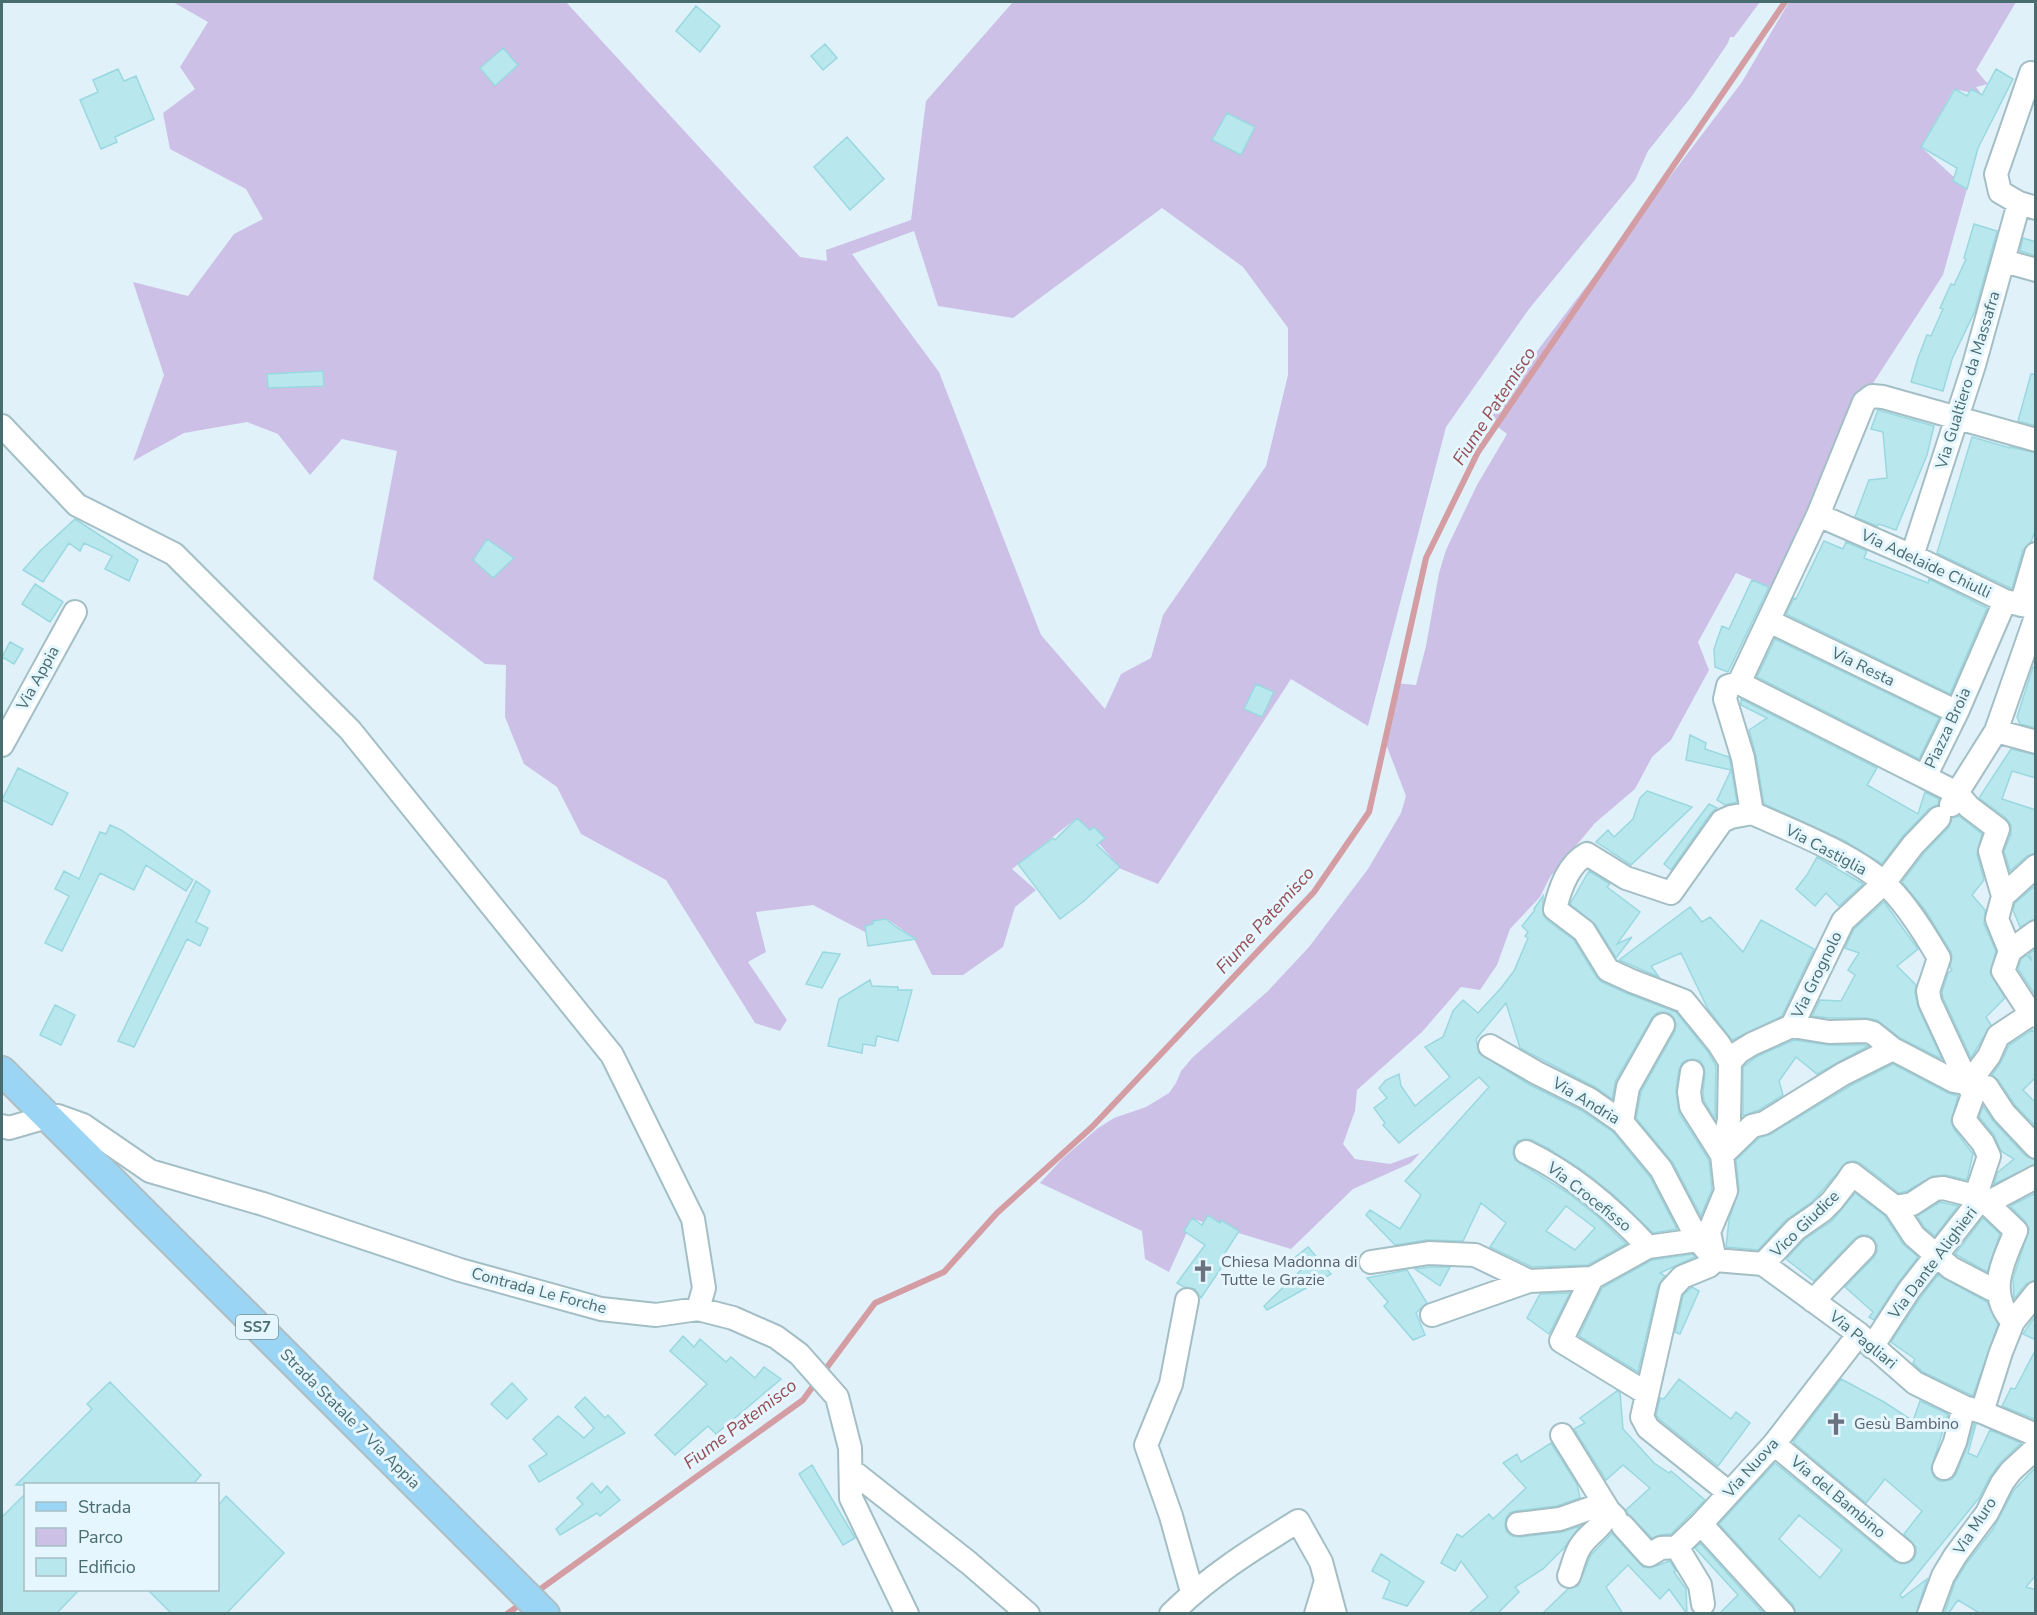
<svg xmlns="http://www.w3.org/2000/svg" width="2037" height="1615" viewBox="0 0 2037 1615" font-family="'Nunito Sans',sans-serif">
<rect width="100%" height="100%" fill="#e0f1fa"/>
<path fill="#cdc0e7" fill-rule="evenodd" d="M173,2H566L800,257L827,261L826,250L911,220L926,101L1013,2H1760L1734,37H1730L1728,43L1692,96L1648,151L1635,180L1529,309L1446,427L1368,726L1291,679L1158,884L1121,869L1077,818L1012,869L1036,890L1015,907L1003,947L963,975H932L913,937L887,919L865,932L813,905L756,912L766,952L748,962L787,1020L780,1031L755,1023L666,880L581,834L557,787L524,764L505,717L506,665L485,664L373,579L397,451L342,439L310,475L278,434L247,422L184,433L133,461L164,375L133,282L188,296L234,234L263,219L246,189L170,149L163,113L195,89L180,67L208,22ZM1162,208L1243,267L1288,328V375L1266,466L1163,615L1151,658L1121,674L1105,709L1041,635L939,372L852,254L914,231L938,306L1013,318Z
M1789,2H2016L1976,70L1988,84L1976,87L1982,95L1954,89L1921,147L1967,189L1943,275L1857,408L1774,589L1736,573L1698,642L1709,670L1671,740L1652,757L1635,789L1595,823L1550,877L1540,897L1510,929L1497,965L1480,990L1461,987L1422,1032L1357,1090L1355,1111L1343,1144L1355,1159L1390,1164L1420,1153L1411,1163L1353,1189L1291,1249L1193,1219L1169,1272L1145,1259L1142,1231L1040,1183L1062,1159L1098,1128L1114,1118L1146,1107L1169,1093L1176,1083L1181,1071L1193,1057L1268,991L1309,947L1368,869L1401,813L1406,796L1386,744L1395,683L1416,685L1426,646L1439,573L1446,550L1477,485L1507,434L1486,418L1742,82Z"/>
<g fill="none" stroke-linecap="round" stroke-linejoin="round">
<path stroke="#d39da3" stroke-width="6" d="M822,1374L875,1303L944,1272L997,1213L1092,1127L1314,892L1369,812L1426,558L1478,452L1785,2
M535,1593L803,1400L816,1382
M507,1614L522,1603"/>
</g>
<path fill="#b9e7ee" stroke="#9ad8e0" stroke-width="1.5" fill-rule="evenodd" d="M696,6L720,26L700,52L676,31Z
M825,44L837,58L823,70L811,56Z
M503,48L518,65L495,86L480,68Z
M118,69L124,81L136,76L154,119L115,137L117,142L101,149L80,100L98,92L93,80Z
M1996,69L2013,79L1978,148L1967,189L1953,181L1957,168L1921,147L1955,89L1967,96L1971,89L1982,95Z
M1227,113L1255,127L1241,155L1212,140Z
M847,137L884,179L850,210L814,167Z
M1974,224L1997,231L1975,311L1952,359L1943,391L1911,382L1918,358L1927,335L1931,336L1943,309L1940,308L1951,284L1954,285L1966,259L1964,258Z
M2023,238L2036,242V256L2020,251Z
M323,371L324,386L268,388L267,374Z
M2031,374H2036V426L2018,421Z
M1878,410L1934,426L1927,455L1896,530L1879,524L1877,526L1855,517L1869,480L1887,478L1883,432L1871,429Z
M1972,437L2010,448V447L2036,453V528L2031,542L2023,550L2012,589L1937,553Z
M75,519L138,560L129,581L105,569L112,556L84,543L80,551L69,543L43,582L23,570L40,551Z
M487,539L514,558L493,578L473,560Z
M1824,541L1843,549L1846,542L1867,551L1864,558L1928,583L1929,579L1987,608L1950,694L1786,614L1794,598L1796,599Z
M1752,580L1769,587L1728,672L1715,667L1714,649L1722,626L1729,629Z
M35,584L63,602L50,622L22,604Z
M1775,639L1939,718L1919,759L1757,677Z
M10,642L23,649L14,664L2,657Z
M2033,667H2036V728L2020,724L2017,717Z
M1256,684L1274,692L1262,717L1244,709Z
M1741,699L1877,768L1867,785L1918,814L1925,792L1939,799L1938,805L1929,809L1903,836L1882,864L1845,841L1764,804L1756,756L1749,730L1767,718L1741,705Z
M1690,735L1706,743L1705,749L1729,757L1730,761L1737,802L1725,805L1717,800L1731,770L1686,760Z
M2011,749L2036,755V778L2012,771L2002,799L2036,810V853L2027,856L2010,871L2004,851L2011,834V825L2006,818L1979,798Z
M18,768L68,793L52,825L2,800Z
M1647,791L1692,807L1631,865L1596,842L1608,830L1614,837L1633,819L1640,798Z
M1709,804L1717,808L1711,813L1671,870L1664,864Z
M1959,816L1982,834L1977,854L1984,880L1972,895L1985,910L1984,924L1996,951L1990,973L2005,998L1986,1017L1991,1025L1971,1058L1943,998L1942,992L1948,973L1952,970L1950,967L1952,957L1951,952L1925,910L1902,882L1923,854L1949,827L1952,818Z
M1077,818L1090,830L1094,827L1105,838L1097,845L1120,867L1084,901L1060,919L1018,864L1053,838L1055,840Z
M110,825L121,830L193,880L186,891L146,865L134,890L100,873L62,951L45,943L69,896L55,889L64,871L79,879L100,832L106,834Z
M1817,857L1863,884L1839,906L1826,893L1815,906L1796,889L1807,875Z
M1589,871L1610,884L1607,887L1640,912L1617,944L1632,937L1616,958L1595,924L1570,904Z
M196,881L210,891L196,922L208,928L200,946L187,939L134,1047L118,1041Z
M2036,885V919L2020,927L2013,910L2015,903Z
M1543,896V914L1547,920L1574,940L1597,978L1602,982L1626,993L1676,1012L1708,1052L1716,1066L1715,1119L1704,1101L1703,1092L1705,1073L1704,1067L1700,1061L1693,1059L1687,1060L1682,1063L1679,1070L1676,1090L1679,1113L1709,1160L1712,1189L1701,1216L1673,1163L1636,1118L1641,1092L1675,1031L1676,1024L1674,1018L1669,1013L1663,1012L1657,1013L1652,1018L1616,1080L1612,1099L1595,1087L1520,1048L1506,1003L1476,1039L1479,1053L1530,1085L1582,1111L1613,1132L1650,1177L1677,1229L1653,1233L1615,1196L1584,1171L1549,1149L1532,1140L1525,1139L1518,1141L1514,1146L1513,1153L1515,1160L1568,1193L1597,1216L1626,1244L1588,1265L1532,1267L1490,1247L1506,1223L1481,1203L1463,1241L1427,1240L1395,1245L1366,1215L1370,1210L1400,1229L1421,1195L1405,1181L1489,1087L1479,1077L1399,1143L1383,1125L1385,1123L1374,1108L1387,1098L1379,1088L1386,1080L1399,1074L1401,1086L1415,1106L1450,1077L1425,1047L1443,1037L1453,1011L1463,1000L1478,1013L1501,988L1514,971L1528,938L1525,936L1528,932L1522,926L1535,910L1534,909ZM1566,1206L1595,1228L1575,1250L1546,1231Z
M1884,902L1918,949L1897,966L1916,985L1915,993L1918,1007L1942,1059L1900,1038L1877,1020L1866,1018H1830L1812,1016L1820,1000L1841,1001L1855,975L1848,970L1859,953L1845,948L1854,929Z
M1690,907L1702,922L1710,917L1743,952L1761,920L1814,949L1782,1016L1732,1040L1708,1009L1681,953L1651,966L1659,977L1619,960Z
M886,919L896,927L916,939L868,946L865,926L873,924V921Z
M2036,949V996L2018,969L2021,959L2027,955L2032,961L2029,954Z
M823,952L840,954L822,988L806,984Z
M870,980L872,986L898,987V990H912L898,1041L877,1036L875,1046L863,1044L862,1053L828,1046L839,999Z
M55,1005L75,1015L61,1045L40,1035Z
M2032,1030L2036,1034V1077L2023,1090L2036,1103V1127L2015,1105L1998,1080L1992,1075L2001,1062L2009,1045Z
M1794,1040L1827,1045H1864L1868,1046L1817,1074L1796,1057L1779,1081L1783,1095L1759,1110L1743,1116V1067L1758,1056Z
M1893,1064L1948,1093L1958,1096L1951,1122L1954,1129L1973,1154L1967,1180L1946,1175L1933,1176L1907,1191L1899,1193L1860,1163L1854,1161L1847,1162L1813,1201L1786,1220L1758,1250L1726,1247L1729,1220L1739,1190L1736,1160L1759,1138L1771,1134L1850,1086Z
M1983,1106L1994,1122L2026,1156L2036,1160V1164L1994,1184L1997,1173L2014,1159L2001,1151L1994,1135L1979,1117Z
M1855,1193L1885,1216L1903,1244L1918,1257L1898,1283L1874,1320L1869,1317L1873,1312L1845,1287L1874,1257L1877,1251V1245L1873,1238L1867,1235H1861L1855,1238L1814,1281L1786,1259L1805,1239L1832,1221Z
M2036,1193V1280L2026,1284L2014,1299L2013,1279L2029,1229L2025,1221L2010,1206Z
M1940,1202L1958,1206L1935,1236L1924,1227L1917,1216Z
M1208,1215L1220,1223L1221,1220L1239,1231L1223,1256L1227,1259L1201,1298L1195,1289L1184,1287L1177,1283L1205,1245L1184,1231L1192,1218L1202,1225Z
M1983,1218L2000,1234L1987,1272L1955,1254Z
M1308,1247L1331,1274L1267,1310L1264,1306L1301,1270L1293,1259Z
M1693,1254L1695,1257L1660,1273L1665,1276L1658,1286L1638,1372L1579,1336L1602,1288L1652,1260Z
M1430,1267H1450L1440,1286L1415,1269Z
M1407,1270L1427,1303L1416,1313L1425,1335L1413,1340L1384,1306L1388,1302L1367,1278Z
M1938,1275L1987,1302L1998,1324L1973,1396L1923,1372L1913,1363L1915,1359L1891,1342L1920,1298Z
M1692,1287L1699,1291L1680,1334L1675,1332L1683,1295Z
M1570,1293L1549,1334L1527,1318L1540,1294Z
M2036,1315V1340L2023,1334Z
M683,1336L694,1347L700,1339L726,1362L731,1357L755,1378L764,1367L781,1379L716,1434L708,1426L675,1455L655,1435L707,1384L670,1351Z
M2036,1349V1420L2002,1406L2011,1388L2015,1389Z
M1679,1379L1731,1419L1736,1412L1750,1423L1718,1466L1659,1419L1656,1415L1660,1398L1664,1399Z
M1841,1379L1884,1402L1913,1421L1920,1401L1948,1414L1931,1469L1934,1477L1939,1481H1946L1952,1479L1956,1474L1967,1447L1974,1424H1976L1968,1453L1977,1457L1990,1430L2021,1443L2000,1463L1990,1477L1979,1498L1900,1595L1902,1598L1927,1579L1916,1614H1796L1793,1605L1719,1524L1775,1463L1894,1561L1901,1564L1908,1563L1913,1560L1916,1554V1547L1904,1534L1922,1511L1885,1479L1866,1503L1793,1442ZM1799,1515L1842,1550L1820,1578L1779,1539Z
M110,1382L201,1475L192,1485H16L92,1409L87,1404Z
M512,1383L527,1399L507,1419L491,1404Z
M1617,1391L1620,1393L1623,1429L1654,1463L1669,1473L1671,1471L1705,1500L1671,1534L1660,1535L1652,1538L1628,1514L1626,1510L1650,1488L1623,1465L1606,1480L1574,1429L1585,1423L1580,1418Z
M585,1397L605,1418L608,1415L625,1433L539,1482L529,1466L547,1454L533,1439L558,1416L584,1438L594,1428L575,1407Z
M1551,1443L1577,1484L1580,1498L1557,1506L1516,1511L1510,1513L1506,1518L1505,1526L1507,1532L1512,1536L1520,1537L1562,1532L1580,1526L1564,1548L1543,1569L1515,1587L1519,1592L1497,1614H1468L1488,1597L1461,1561L1455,1571L1441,1563L1457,1534L1462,1537L1489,1514L1493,1519L1526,1488L1503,1463L1517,1454L1521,1462Z
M812,1465L855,1538L843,1545L799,1474Z
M2036,1467V1575L2026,1587L2036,1590V1614H1981L1958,1600L1948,1614H1944L1955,1582L1966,1564L1993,1529L2014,1490Z
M592,1483L601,1493L607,1486L620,1500L600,1516L597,1513L560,1535L556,1529L583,1504L577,1498Z
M26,1493V1590H79L56,1614H2V1517Z
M226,1496L284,1553L226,1614H172L148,1590H218V1506Z
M1612,1533L1643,1567L1650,1568L1670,1561L1676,1571L1674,1572L1686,1589L1687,1614L1669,1589L1660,1599L1628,1565L1606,1587L1623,1614H1542L1568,1589L1578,1586L1591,1555Z
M1700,1543L1764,1614H1719L1738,1595L1695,1548Z
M1381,1554L1424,1582L1407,1606L1383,1598L1390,1581L1372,1571Z"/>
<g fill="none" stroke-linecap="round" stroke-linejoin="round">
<g stroke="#a3bfc5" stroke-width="26">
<path id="minor" d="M2031,73L1996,174L2000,192L2019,203L2036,208
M2004,261L2036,270
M2,426L77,505L174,554L350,730L612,1055L693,1219L704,1288L698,1309
M1818,515L1912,556L2005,601L2036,608
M1912,556L1974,365L2019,203
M2005,601L1957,712L1925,777L1957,793L1996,731L2036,617
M2021,605L2036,554
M1769,621L1957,712
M1739,683L1818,515L1864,402L1872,396L1883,397L2036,440
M1739,683L1925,777
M1739,683L1728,686L1725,699L1743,758L1752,813
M1996,731L2036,742
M2,745L75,612
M1951,805L1957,793L1969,807L1998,829L1990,851L2003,896L1997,919L2010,951L2003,971L2031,1014
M1752,813C1792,831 1852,854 1884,883C1905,901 1925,934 1939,958L1928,991L1930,1002L1968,1084
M2003,896L2036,866
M2010,951L2036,932
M1792,1026L1829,1032L1866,1031L1873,1033L1893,1049L1954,1081L1987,1087L2004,1113L2036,1147
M1490,1046L1537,1073L1589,1099L1622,1122L1661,1169L1698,1240L1715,1260L1763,1264L1859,1334L1915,1383L1964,1407L1982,1412L2036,1435
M1730,1062L1739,1052L1752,1044L1792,1026L1843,921L1884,883L1913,845L1939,818
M1692,1072L1689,1092L1691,1106L1722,1155L1752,1126L1764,1123L1843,1074L1893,1049
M1622,1122L1628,1087L1663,1025
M2,1126L9,1128L47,1117L58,1116L83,1125L150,1171L263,1204L460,1270L601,1309L656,1315L698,1309L733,1318L776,1337L799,1354L837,1397L850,1448L851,1498L907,1614
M1526,1152C1572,1174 1613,1209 1648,1247
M1848,1180L1852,1174L1895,1207L1912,1204L1935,1189L1943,1188L1967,1194L1980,1200
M1980,1200L1977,1192L1989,1156L1983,1143L1964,1120L1973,1095L1968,1084L1989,1056L1998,1036L2031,1014L2036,1016
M1989,1202L1991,1207L2016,1231C2003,1262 1986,1293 2013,1322
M1895,1207L1914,1236L1951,1268L1999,1293
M1371,1262L1429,1253L1475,1255L1529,1281L1592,1278L1648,1247L1698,1240
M1763,1264L1796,1229L1822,1211L1832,1201L1846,1183
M1592,1278L1561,1341L1646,1393
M1187,1300L1171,1384L1146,1445L1171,1516L1192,1592
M1813,1301L1864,1248
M1432,1315L1529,1281
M1872,1347L1909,1290L1980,1200L1989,1202L2036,1177
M1982,1412L2001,1352L2013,1322L2036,1293
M1562,1435L1609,1511L1615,1517
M1774,1444L1903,1551
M1944,1468L1955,1442L1964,1407
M851,1470L969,1563L1028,1614
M1728,1492L1648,1428L1642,1417L1671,1289L1682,1277L1709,1266L1715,1260L1709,1232L1726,1191L1722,1155L1729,1119L1730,1062L1719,1044L1684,1001L1632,981L1608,970L1584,931L1555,909C1560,888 1568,864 1587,854L1626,878L1671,893L1722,821L1731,817L1752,813
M1518,1524L1560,1519L1591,1508L1609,1511C1602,1528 1592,1531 1582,1544C1575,1553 1573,1565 1569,1576
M1701,1524L1783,1614
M1623,1526L1649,1555L1661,1548L1677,1547
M1703,1604L1700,1585L1677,1547L1701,1524L1774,1444L1859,1334
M1171,1614C1209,1576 1253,1549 1298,1521L1321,1562L1335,1614
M1316,1614L1326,1581
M1929,1614L1943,1576L1955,1556L1987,1513L2002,1483L2011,1471L2036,1448"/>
</g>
<g stroke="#afbec0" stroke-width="32">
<path id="major" d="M2,1071L545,1614"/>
</g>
<use href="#minor" stroke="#fff" stroke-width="22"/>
<use href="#major" stroke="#9bd5f6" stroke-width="28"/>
</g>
<defs>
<g id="church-bare" transform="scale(1.8)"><path d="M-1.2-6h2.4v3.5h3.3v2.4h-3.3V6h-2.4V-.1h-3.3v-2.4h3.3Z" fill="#6b7280" stroke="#e5f6fe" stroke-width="2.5" paint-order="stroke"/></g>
</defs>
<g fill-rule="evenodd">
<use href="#church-bare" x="1203" y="1271"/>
<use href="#church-bare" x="1836" y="1424"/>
</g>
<g text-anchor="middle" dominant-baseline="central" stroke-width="6" stroke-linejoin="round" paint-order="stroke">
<rect fill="#e5f6fe" stroke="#78959a" stroke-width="1.5" x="236" y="1315" width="42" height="24" rx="4.5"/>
<g font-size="15" font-weight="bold" fill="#496c6f">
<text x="257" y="1327">SS7</text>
</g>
<g font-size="16" fill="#496c6f" stroke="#e5f6fe">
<text transform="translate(1968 380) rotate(-73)">Via Gualtiero da Massafra</text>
<text transform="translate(1926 564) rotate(25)">Via Adelaide Chiulli</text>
<text transform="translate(1863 667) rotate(26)">Via Resta</text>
<text transform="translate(38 678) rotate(-61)">Via Appia</text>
<text transform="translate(1948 728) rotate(-65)">Piazza Broia</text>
<text transform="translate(1826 850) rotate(28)">Via Castiglia</text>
<text transform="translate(1817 975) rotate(-64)">Via Grognolo</text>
<text transform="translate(1586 1101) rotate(31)">Via Andria</text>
<text transform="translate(1589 1197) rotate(38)">Via Crocefisso</text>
<text transform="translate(1805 1224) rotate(-44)">Vico Giudice</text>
<text transform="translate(1933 1263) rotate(-53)">Via Dante Alighieri</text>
<text transform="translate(539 1291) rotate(15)">Contrada Le Forche</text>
<text transform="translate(1863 1340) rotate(39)">Via Pagliari</text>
<text transform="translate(350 1419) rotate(45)">Strada Statale 7 Via Appia</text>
<text transform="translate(1751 1468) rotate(-48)">Via Nuova</text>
<text transform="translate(1838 1497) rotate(40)">Via del Bambino</text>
<text transform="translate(1975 1526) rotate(-57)">Via Muro</text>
</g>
<g font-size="16" fill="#5b616d" stroke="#e5f6fe" text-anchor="start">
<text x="1221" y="1262">Chiesa Madonna di<tspan x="1221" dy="18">Tutte le Grazie</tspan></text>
<text x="1854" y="1424">Gesù Bambino</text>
</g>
<g font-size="18" font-style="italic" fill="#964d54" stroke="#e5f6fe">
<text transform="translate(1494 406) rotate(-57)">Fiume Patemisco</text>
<text transform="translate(1265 920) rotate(-48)">Fiume Patemisco</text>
<text transform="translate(740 1424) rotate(-37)">Fiume Patemisco</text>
</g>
</g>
<rect width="2037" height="1615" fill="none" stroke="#496c6f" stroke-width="6"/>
<rect x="24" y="1483" width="195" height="108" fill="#e5f6fe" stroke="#a7bfc5" stroke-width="1.5"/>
<rect x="36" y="1502" width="30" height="9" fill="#9bd5f6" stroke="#a7bfc5" stroke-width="1.5"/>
<text x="78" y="1513" font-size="18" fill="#496c6f">Strada</text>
<rect x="36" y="1528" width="30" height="18" fill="#cdc0e7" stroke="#a7bfc5" stroke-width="1.5"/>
<text x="78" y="1543" font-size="18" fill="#496c6f">Parco</text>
<rect x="36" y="1558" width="30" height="18" fill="#b9e7ee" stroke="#a7bfc5" stroke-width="1.5"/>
<text x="78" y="1573" font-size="18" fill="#496c6f">Edificio</text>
</svg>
